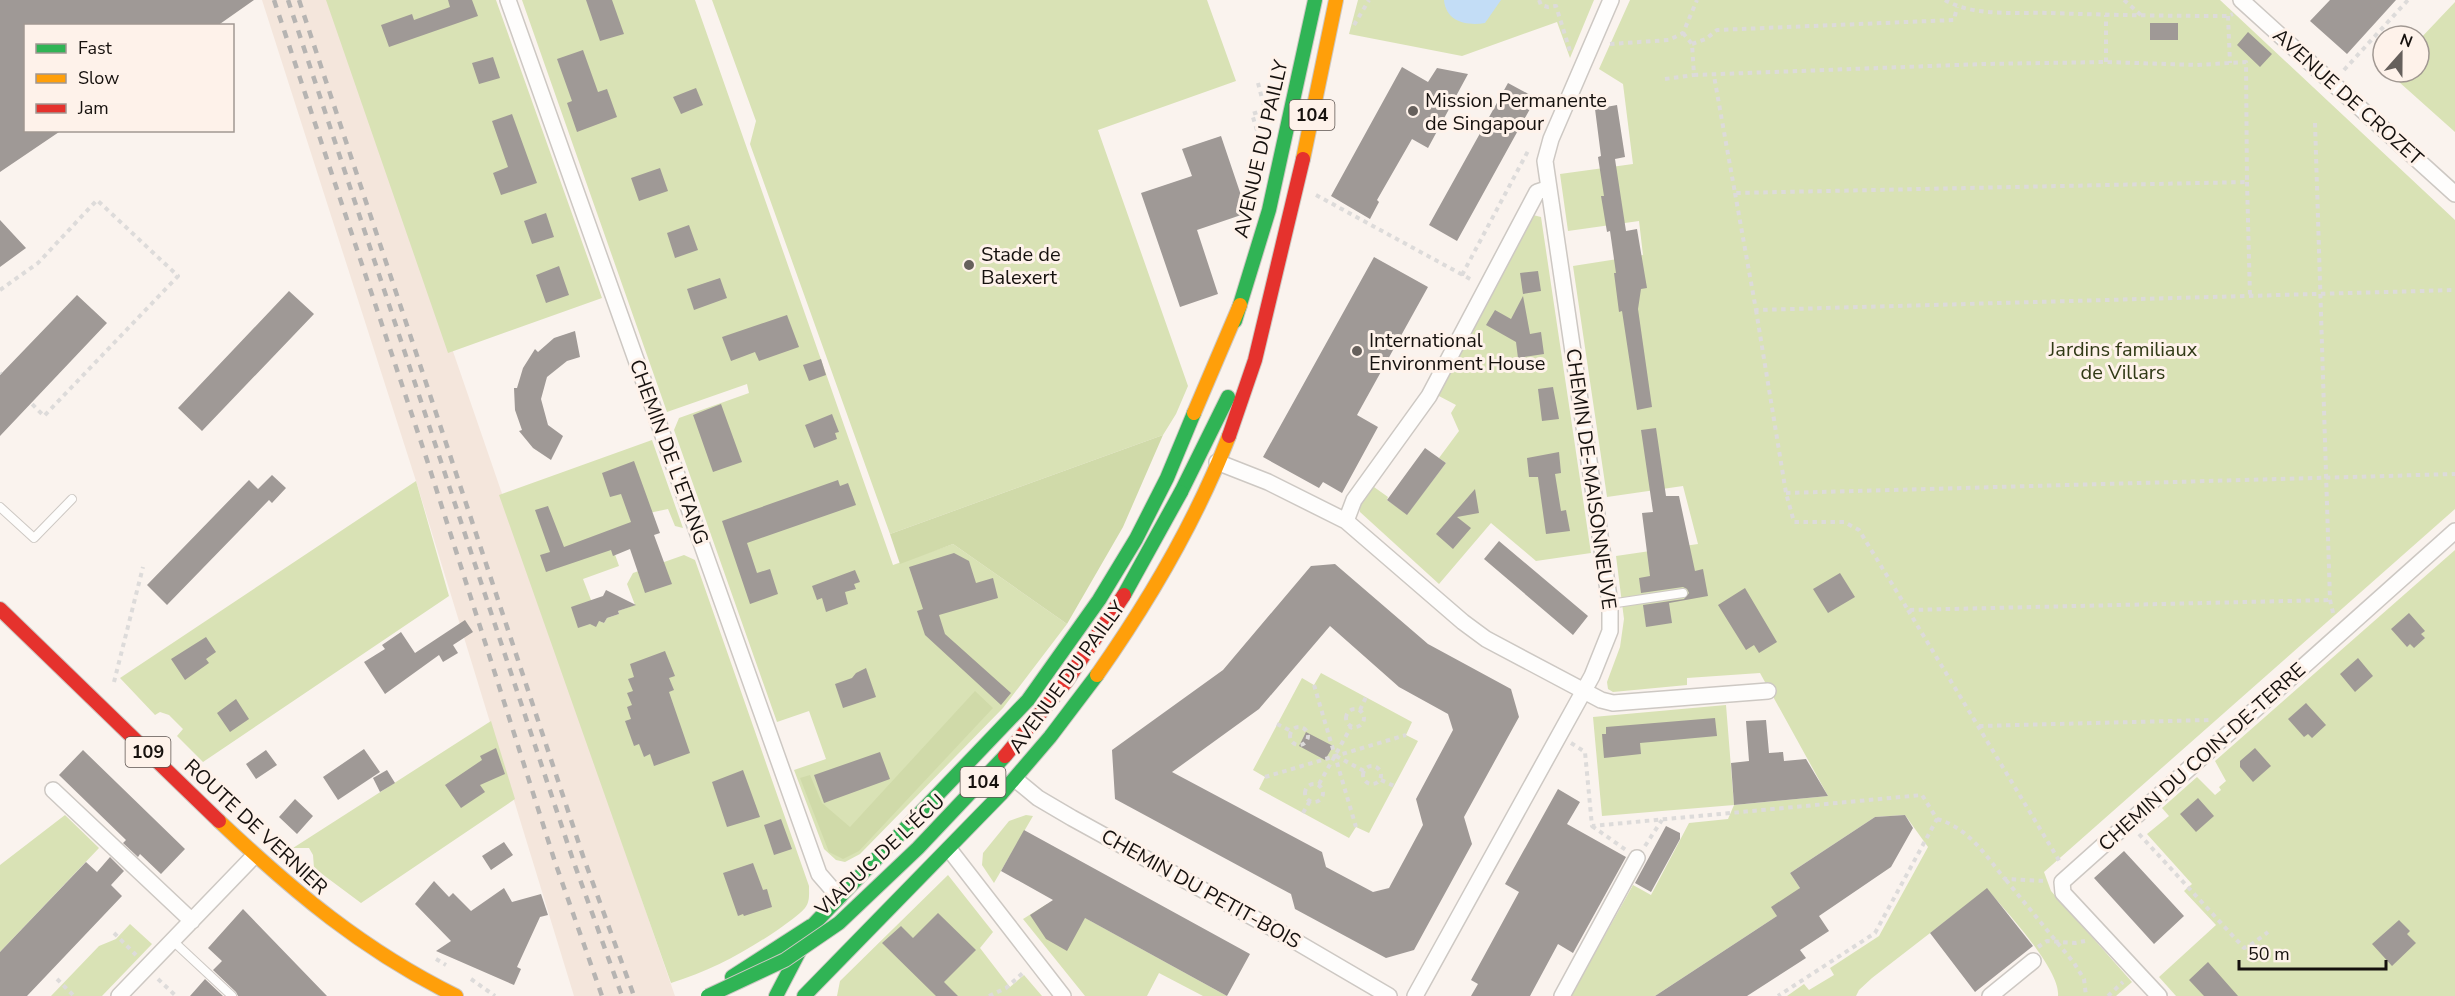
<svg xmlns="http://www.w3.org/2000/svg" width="2455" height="996" viewBox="0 0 2455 996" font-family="'Nunito Sans',sans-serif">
<rect width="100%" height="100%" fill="#faf3ee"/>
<path fill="#f4e6dc" d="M262,0H332L675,996H574L416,481Z"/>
<path fill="#d9e2b5" d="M326,0H496L602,298L448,353Z
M522,0H695L893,565L953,544L1067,624L1003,708L860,854L845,862L836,860L824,849L794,770L826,759L809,711L777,722L674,430L679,418L749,393L747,384L667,412Z
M712,0H1207L1236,81L1098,130L1188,386L1176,414L1163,435L890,534L750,144L756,121Z
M1358,0H1594L1570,58L1557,22L1462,56L1349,34Z
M1630,0H2220L2455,220V509L2044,872L2051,891L2132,982L2116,996H2058C2061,970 2005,910 1987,889L1872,978L1859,990L1856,996H1787L1804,984L1809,990L1834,975L1830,968L1879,936L1928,847L1905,815L1875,817L1790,873L1800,888L1777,916L1655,996H1571L1633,885L1651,895L1689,823L1728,819L1734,805L1602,816L1593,717L1726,705L1734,805L1828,796L1760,673L1687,678V685L1613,692L1608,689L1607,682L1620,647L1624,619L1616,556L1698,544L1683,486L1607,497L1573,266L1643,255L1639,221L1568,231L1560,174L1633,164L1623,84L1599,69Z
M2455,2V132L2389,73L2419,72V40Z
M1533,215L1541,217L1591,553L1536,561L1491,523L1439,584L1360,512V504L1374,487L1388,497L1387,500L1407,514L1446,463L1439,458L1459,431L1451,413L1456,405L1437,395Z
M652,440L683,528L675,526L668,509L630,517L636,537L612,546L619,566L583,579L599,621L604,623L607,618L619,614L618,611L635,605L627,584L633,573L684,555L695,560L809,886C809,894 810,902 805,908C798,916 787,923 779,929C745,952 711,971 671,983L499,495Z
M416,481L449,596L203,762L177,736L183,729L169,715L160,712L155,715L120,678Z
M2455,550V996H2176L2159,977L2216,925L2184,891L2192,884L2147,834L2169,816L2162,808L2197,777L2215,795L2221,790L2219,787L2226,781L2215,761Z
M1321,673L1412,722L1406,735L1418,741L1369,833L1356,827L1349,838L1259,789L1265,777L1253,770L1302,678L1314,685Z
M491,721L515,799L361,903L314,868L313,855L309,848H293Z
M65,815L99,848L0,952V865Z
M1026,815L1033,816L994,883L982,865L983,853L1009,821Z
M948,875L993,932L980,948L1010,987L1024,975L1042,996H837L840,981Z
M1058,903L1227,996H1203L1159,973L1147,996H1085L1023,919L1047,904Z
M130,924L152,944L102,996H51L99,946L116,939Z"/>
<path fill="#d0daa9" d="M1163,435L1123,527L1067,624L953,544L900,564L890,534Z
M975,691L993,708L859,851L843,859L829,852L800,778L810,775L822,803L850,827Z"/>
<path fill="#c3ddf6" d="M1444,0H1501L1485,23C1467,26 1446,22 1444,0Z"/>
<path fill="#9f9996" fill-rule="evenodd" d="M0,0H254L217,26H26V130H62L0,172Z
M448,0H472L478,16L389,47L381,25L412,14L414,20L450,7Z
M586,0H612L624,34L600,41Z
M2330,0H2396L2347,54L2310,21Z
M2150,23H2178V40H2150Z
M2248,32L2272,54L2260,67L2237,45Z
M583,50L598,92L607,89L617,117L577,132L567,103L572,101L557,59Z
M493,57L500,78L479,84L472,63Z
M1402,67L1428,82L1437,68L1468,74L1428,148L1412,139L1377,200L1379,202L1370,219L1331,196Z
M1508,83L1536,98L1457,241L1429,225Z
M696,88L703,105L681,114L673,97Z
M1617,105L1625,157L1615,159L1626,231L1637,229L1647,288L1641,289L1638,309L1652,407L1637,410L1622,311L1619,312L1614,273H1616L1610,231L1607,232L1601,196H1604L1598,157L1601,156L1595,109Z
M512,114L537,183L501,195L493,173L508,167L492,121Z
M1221,136L1247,213L1197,230L1218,294L1180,307L1141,193L1192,176L1182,149Z
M660,168L668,191L639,201L631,178Z
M546,213L554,237L532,244L524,221Z
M0,220L26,248L0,267Z
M689,225L698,250L675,258L667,233Z
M1374,257L1428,287L1357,415L1378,427L1342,493L1323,482L1319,488L1263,457Z
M559,266L569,295L546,303L536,275Z
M1538,271L1541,291L1523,294L1520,273Z
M720,278L727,298L694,310L687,289Z
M289,291L314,314L202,431L178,408Z
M77,295L107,323L0,436V375Z
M1523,296L1530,334L1541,332L1544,354L1518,358L1516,342L1486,325L1495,310L1511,319Z
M787,315L799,347L759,361L755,352L731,361L722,337Z
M575,331L580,357L567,361L547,377L541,399L548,425L563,436L551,460L533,448L519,431L522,430L515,410L514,388H517L523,368L535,349L538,352L554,338Z
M821,359L826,375L809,381L803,365Z
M1553,387L1559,419L1542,421L1538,389Z
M721,404L742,462L713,472L693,415Z
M832,414L839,432L835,433L837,439L814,448L805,425Z
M1656,428L1666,496H1679L1695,571L1703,569L1708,596L1669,603L1672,623L1646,627L1643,605L1684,599L1689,593L1687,589L1683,587L1641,593L1639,578L1650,576L1642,513L1653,512L1641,430Z
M1425,448L1446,463L1407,515L1387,500Z
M1559,452L1561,473L1555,474L1561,511L1566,510L1570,531L1546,534L1538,477H1529L1527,458Z
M634,461L660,533L654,535L672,584L645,593L630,549L613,556L611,550L546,572L540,555L550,552L535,510L548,506L564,547L631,522L621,494L610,497L602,473Z
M272,475L286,488L272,503L269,500L167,605L147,585L249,480L258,489Z
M838,480L840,486L848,483L856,505L747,543L757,573L770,569L778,594L750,604L722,521Z
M1475,489L1479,513L1457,517L1471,528L1453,549L1436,534Z
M1499,541L1588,616L1573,635L1484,559Z
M954,553L969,561L976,583L993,578L998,598L939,615L945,634L1011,693L1001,705L925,635L917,611L923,609L909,567Z
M1335,564L1428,644L1511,689L1519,717L1464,817L1472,844L1414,950L1386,958L1295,909L1291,894L1115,799L1112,750L1223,670L1311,566ZM1330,626L1399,687L1448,714L1453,730L1416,799L1423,825L1389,888L1373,892L1326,867L1322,852L1172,772L1259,709Z
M855,570L860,582L854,584L856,589L845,592L848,604L826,612L822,598L817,600L812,586Z
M1840,573L1855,597L1828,613L1813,589Z
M1745,588L1777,642L1759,653L1754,645L1746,650L1718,605Z
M606,590L636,605L618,611L619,614L607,618L604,623L599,621L596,627L590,624L578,628L571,607L603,596Z
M2409,613L2425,631L2421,634L2425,638L2414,648L2410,644L2407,647L2391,629Z
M465,620L473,632L453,645L458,653L443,662L439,655L385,694L364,662L385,649L382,645L401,632L415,653Z
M206,637L216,652L206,659L209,663L185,680L171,659Z
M665,651L675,676L669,678L674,690L669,692L690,753L654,766L650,754L644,757L639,744L634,746L625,721L631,719L627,707L632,705L627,693L633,691L628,679L634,677L630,664Z
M2358,658L2373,676L2355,692L2340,674Z
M866,668L876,697L843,708L835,684L852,678L856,673Z
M236,699L249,719L230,732L217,713Z
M2306,703L2326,725L2312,738L2308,734L2304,737L2288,719Z
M1715,718L1717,736L1640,743L1641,754L1604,758L1602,734H1606V727Z
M1766,720L1769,753L1783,752L1784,761L1806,759L1828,796L1734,805L1731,763L1749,761L1746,721Z
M1306,732L1333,746L1325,760L1299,746Z
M496,748L505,774L480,785L485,792L461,808L445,785L482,760L480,756Z
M2255,748L2271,766L2253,782L2240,767V761Z
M364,749L380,772L338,800L323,777Z
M83,750L185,849L161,874L140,854L138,857L123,843L126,840L59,775Z
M266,750L277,765L256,779L246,764Z
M880,752L890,779L824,803L814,775Z
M387,770L395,783L380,792L373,778Z
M743,770L760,817L727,827L712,782Z
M1558,789L1580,802L1567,824L1626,857L1573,953L1558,944L1530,996H1471L1478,984L1471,980L1519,892L1505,884Z
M2198,798L2214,816L2196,832L2180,814Z
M295,799L313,816L297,834L279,817Z
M1905,815L1913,828L1891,867L1819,916L1829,931L1800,950L1806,958L1747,996H1655L1777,916L1771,907L1800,888L1790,873L1875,817Z
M781,819L792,849L774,855L764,825Z
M1666,826L1680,833V839L1651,892L1635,883Z
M1024,830L1250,954L1227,996L1085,918L1067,951L1046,939L1030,915L1053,900L1001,871Z
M504,842L513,855L491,870L482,856Z
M2124,851L2184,916L2154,944L2094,878Z
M110,857L124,871L111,885L122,896L27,996H0V952L86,862L97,872Z
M753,863L763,890L767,889L772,907L744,916L743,914L738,916L723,873Z
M434,881L449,897L453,893L471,911L504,888L512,902L541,894L548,915L540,917L517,967L521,969L514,985L436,951L451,941L415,904Z
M1987,888L2033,946L1975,992L1930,933Z
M243,909L327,996H238L236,992L213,970L222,961L208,948Z
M938,913L976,950L944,982L958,996H936L882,943L901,926L913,938Z
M2399,920L2410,931L2407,934L2416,943L2392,966L2372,944Z
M2208,962L2238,996H2204L2189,980Z
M205,979L223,996H190Z"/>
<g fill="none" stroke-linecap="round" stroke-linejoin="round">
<g stroke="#cdc8c3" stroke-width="10">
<path id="lane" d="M0,507L34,538L72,499
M1610,604L1683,593
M173,941L232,996"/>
</g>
<g stroke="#cdc8c3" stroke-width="18">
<path id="street" d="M508,0L819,874L839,897
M2241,0L2455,194
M1217,462L1268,482L1346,521L1463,622L1486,639L1601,700L1613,703L1768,691
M1346,521L1354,500L1429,396L1537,192L1549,188
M1015,779L1038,798L1072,818L1283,934L1389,996
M53,790L192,921
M949,849L1063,996
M119,996L254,856
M1415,996L1592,676L1610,631V604L1545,161L1551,139L1611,0
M1562,996L1637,858
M1990,996L2033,961
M2159,996L2063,893L2062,882L2455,531"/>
</g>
<g stroke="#cdc8c3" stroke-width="16">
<path id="fast" d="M1235,321L1269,210L1315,0
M1181,492L1228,397
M732,977L811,926
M776,996L813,925L1028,700L1099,600L1136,539L1167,478L1194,413
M804,996L1002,793L1050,737L1097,675"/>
</g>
<g stroke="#cdc8c3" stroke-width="16">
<path id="slow" d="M1303,159L1336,0
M1194,413L1240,305
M1097,675C1149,601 1196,521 1229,436
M219,821C294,892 363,950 456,996"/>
</g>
<g stroke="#cdc8c3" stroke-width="16">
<path id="jam" d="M1229,436L1255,360L1303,159
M0,609L219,821"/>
</g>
<path stroke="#dddbda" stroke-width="4" stroke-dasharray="4.5 4.5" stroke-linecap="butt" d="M1539,0L1541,5L1548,7L1556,6L1570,51
M1945,0C1974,17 2016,12 2049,13C2109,15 2168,16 2228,16L2233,14
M2124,0L2142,16
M2228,16L2230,63
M1354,25L1369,0
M1683,33L1692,44L1694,75L1983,64L2106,62L2197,65L2246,62L2247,182L1735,193L1714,76
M1610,44L1669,40L1683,33L1697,0
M1692,44L1706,39L1717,30L1954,20L1957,7
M2106,62V15
M2344,70L2408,0
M1665,79L1694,75
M1258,83L1265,110L1252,114L1259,137L1263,142
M2315,123L2330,600L2334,617
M2247,182L2250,296
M1735,193L1756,310L2455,290
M1316,195L1472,280
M1462,275L1528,151
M0,290L38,263L97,200L178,276L44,416L31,403
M1756,310L1786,493L1794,522H1844L1859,530L1908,610L2330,600
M0,373L1,374
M1786,493L2455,474
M1908,610L2060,862
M114,682L143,567
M1314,685L1356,827
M1346 718a9 9 0 1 1 18 0a9 9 0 1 1-18 0Z
M1360,710L1366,697
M1277,724L1291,731
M1979,726L2209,720
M1290 736a9 9 0 1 1 18 0a9 9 0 1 1-18 0Z
M1571,743L1585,752L1592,826L1922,795L1937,819L1875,933L1778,996
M1336,756L1364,771
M1363 775a9 9 0 1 1 18 0a9 9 0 1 1-18 0Z
M1265,777L1406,735
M1381,780L1394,786
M1305 793a9 9 0 1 1 18 0a9 9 0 1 1-18 0Z
M1319,784L1351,727
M1303,813L1310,801
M1937,819C1969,828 1985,855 2005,879L2046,881
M1592,826L1626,850
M2139,834L2244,948L2252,944L2268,932
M1645,846L1662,820
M2006,880L2074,963L2084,979L2086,996
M114,933L136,955
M2038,947L2047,941L2075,943L2085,941
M436,959L446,965
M57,979L74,996
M158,979L176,996
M471,979L495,996
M989,996L1006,988L1024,972
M2108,996L2123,982"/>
<use href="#lane" stroke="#fefdfc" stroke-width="8"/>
<use href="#street" stroke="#fefdfc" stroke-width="15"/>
<use href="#fast" stroke="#30b455" stroke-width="14"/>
<use href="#slow" stroke="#ff9f0a" stroke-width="14"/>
<use href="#jam" stroke="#e5322d" stroke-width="14"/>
<path stroke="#b6b4b2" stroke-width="4.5" stroke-dasharray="8 8" stroke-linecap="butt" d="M274,0L427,460L555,862L602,996
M288,0L573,860L622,996
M299,0L583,856L634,996"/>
<g stroke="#cdc8c3" stroke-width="16" stroke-linecap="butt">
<path id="fast-bridge" d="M1124,595L1181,492
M708,996L785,960L839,923L918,848L1005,756"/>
</g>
<g stroke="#cdc8c3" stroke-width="16" stroke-linecap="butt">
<path id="jam-bridge" d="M1005,756L1066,682L1124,595"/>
</g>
<use href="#fast-bridge" stroke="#30b455" stroke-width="14"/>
<use href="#jam-bridge" stroke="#e5322d" stroke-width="14"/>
</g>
<g fill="#66605c" stroke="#fef2ea" stroke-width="2">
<circle cx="1413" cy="111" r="6"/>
<circle cx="969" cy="265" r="6"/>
<circle cx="1357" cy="351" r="6"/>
</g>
<g text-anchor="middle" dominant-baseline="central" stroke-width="6" stroke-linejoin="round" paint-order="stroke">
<g fill="#fef2ea" stroke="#5c5450" stroke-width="1.5">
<rect x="1289.5" y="100" width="45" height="30" rx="4.5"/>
<rect x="125.5" y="737" width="45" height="30" rx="4.5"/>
<rect x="960.5" y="767" width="45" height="30" rx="4.5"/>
</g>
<g font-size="18" font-weight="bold" fill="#16110e">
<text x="1312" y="115">104</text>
<text x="148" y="752">109</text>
<text x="983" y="782">104</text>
</g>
<g font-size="20" fill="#16110e" stroke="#fef2ea">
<text transform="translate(2348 97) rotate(42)">AVENUE DE CROZET</text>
<text transform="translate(1261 149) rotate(-77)">AVENUE DU PAILLY</text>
<text transform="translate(669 452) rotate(70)">CHEMIN DE L'ETANG</text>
<text transform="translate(1591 479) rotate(82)">CHEMIN DE-MAISONNEUVE</text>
<text transform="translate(1067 677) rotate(-54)">AVENUE DU PAILLY</text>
<text transform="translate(2202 757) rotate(-42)">CHEMIN DU COIN-DE-TERRE</text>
<text transform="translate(256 827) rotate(43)">ROUTE DE VERNIER</text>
<text transform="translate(880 855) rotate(-43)">VIADUC DE L'ÉCU</text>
<text transform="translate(1201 889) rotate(29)">CHEMIN DU PETIT-BOIS</text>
</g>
<g font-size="20" fill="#16110e" stroke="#fef2ea" text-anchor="start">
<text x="1425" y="100">Mission Permanente<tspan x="1425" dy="23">de Singapour</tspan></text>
<text x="981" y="254">Stade de<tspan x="981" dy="23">Balexert</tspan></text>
<text x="1369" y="340">International<tspan x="1369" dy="23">Environment House</tspan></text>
</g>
<g font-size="20" fill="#313a16" stroke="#fef2ea">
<text x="2123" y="349">Jardins familiaux<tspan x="2123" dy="23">de Villars</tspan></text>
</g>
</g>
<rect x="24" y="24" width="210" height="108" fill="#fef2ea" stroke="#a19892" stroke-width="1.5"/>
<rect x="36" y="44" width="30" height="9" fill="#30b455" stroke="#a19892" stroke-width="1.5"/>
<text x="78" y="54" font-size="18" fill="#16110e">Fast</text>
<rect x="36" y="74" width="30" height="9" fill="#ff9f0a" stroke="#a19892" stroke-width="1.5"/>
<text x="78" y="84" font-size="18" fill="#16110e">Slow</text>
<rect x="36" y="104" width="30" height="9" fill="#e5322d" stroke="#a19892" stroke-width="1.5"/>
<text x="78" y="114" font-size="18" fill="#16110e">Jam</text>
<g transform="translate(2401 54) rotate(21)"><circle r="28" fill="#fef2ea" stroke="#a19892" stroke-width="1.5"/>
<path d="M0-4.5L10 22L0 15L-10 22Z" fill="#66605c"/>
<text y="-9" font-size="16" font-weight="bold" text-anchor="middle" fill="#16110e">N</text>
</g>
<path d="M2239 960v9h147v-9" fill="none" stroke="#16110e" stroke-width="3"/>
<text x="2248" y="960" font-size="18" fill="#16110e" stroke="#fef2ea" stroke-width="4.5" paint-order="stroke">50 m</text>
</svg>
